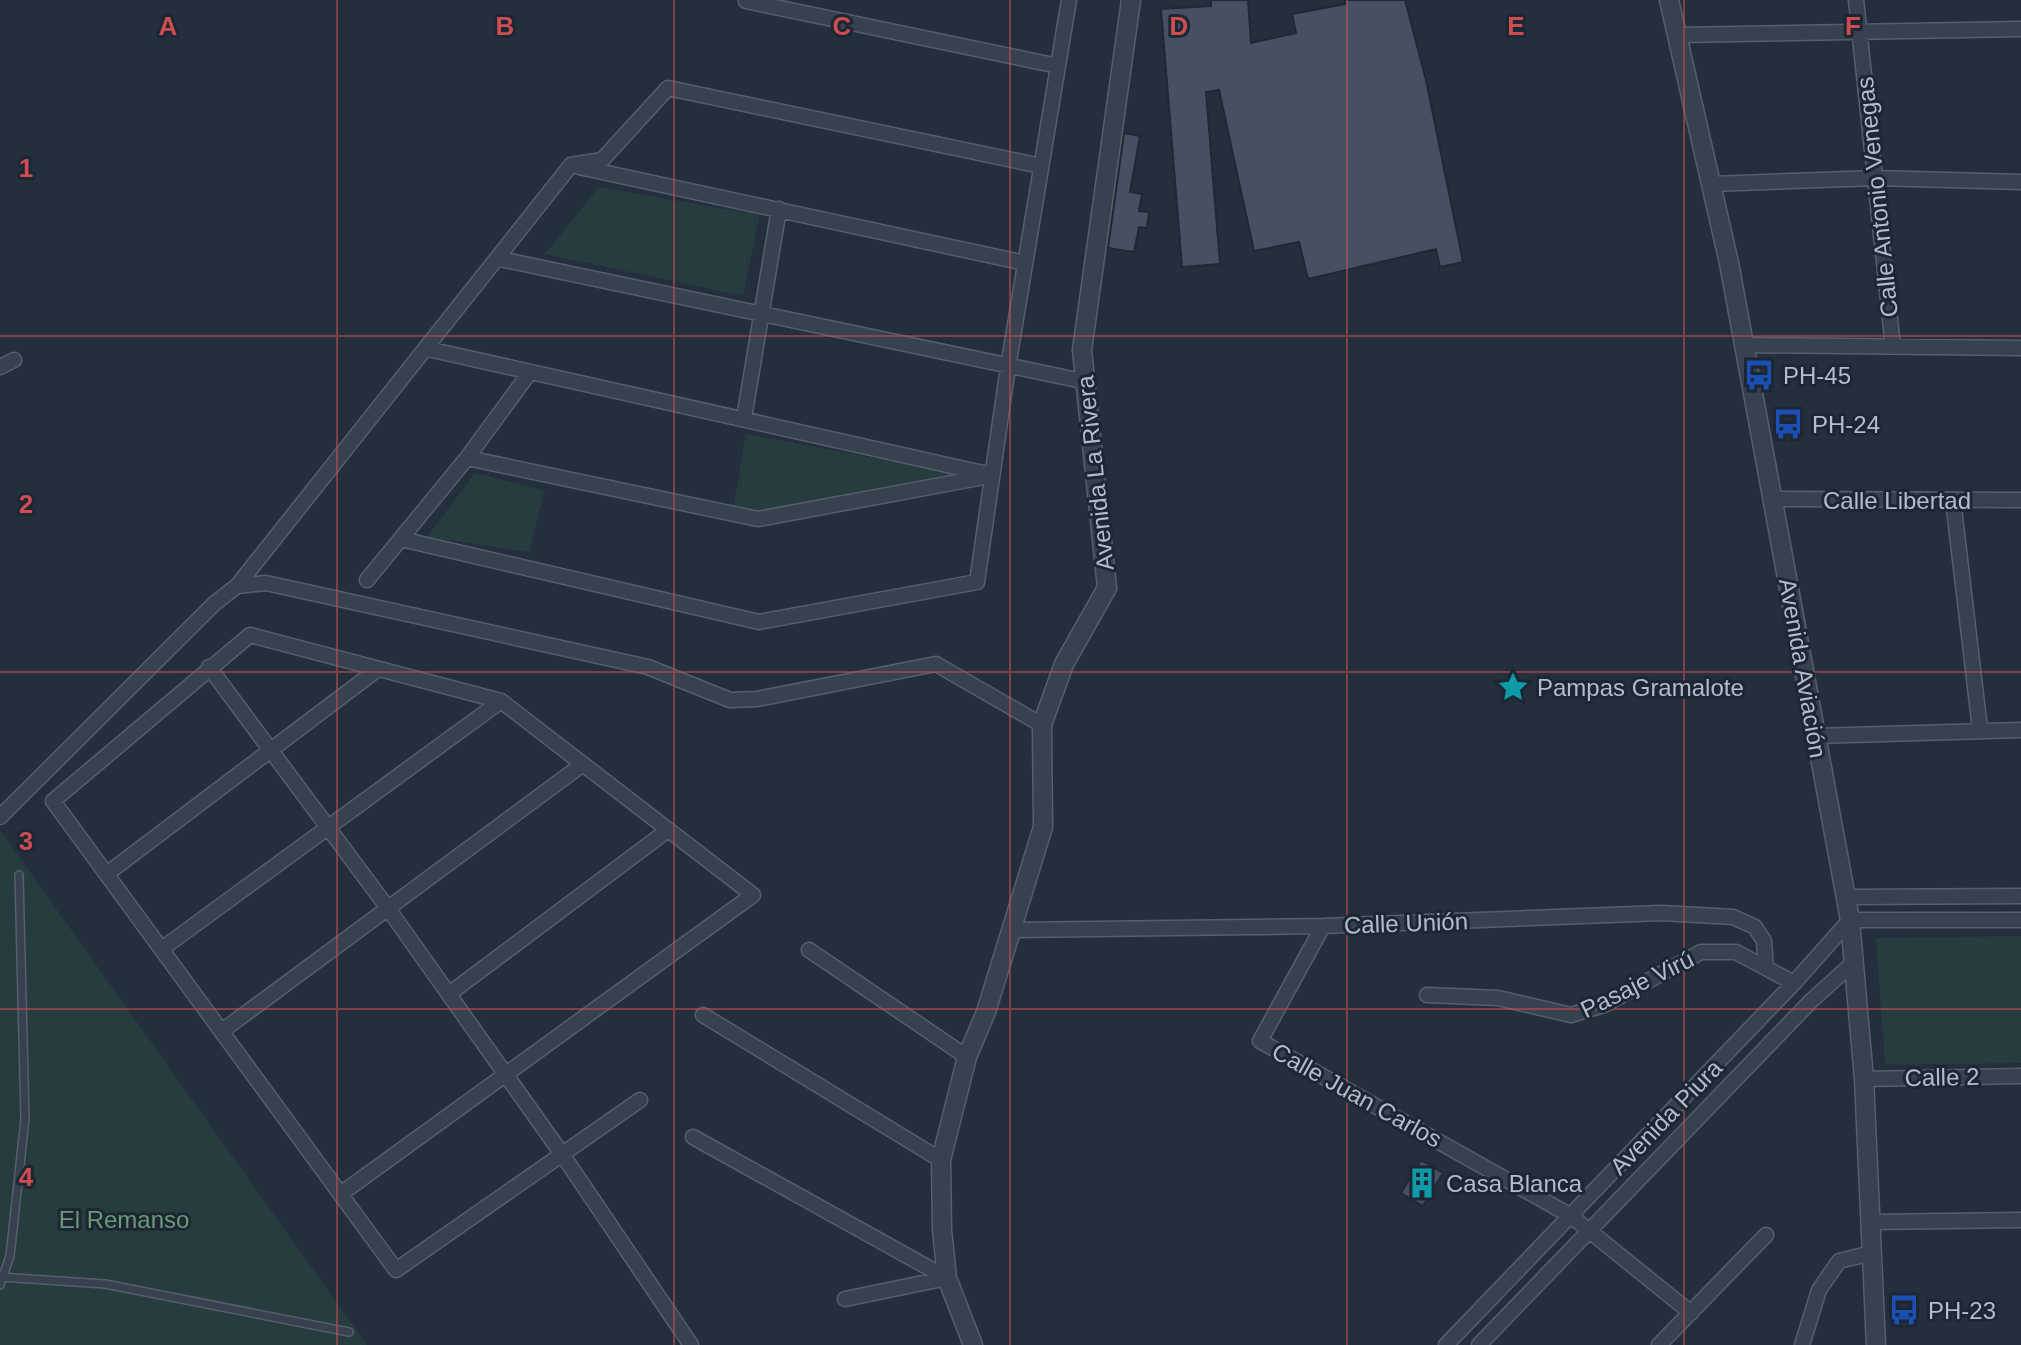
<svg xmlns="http://www.w3.org/2000/svg" width="2021" height="1345" viewBox="0 0 2021 1345" font-family="Helvetica,sans-serif">
<rect width="100%" height="100%" fill="#242f3e"/>
<path fill="#263c3f" d="M599,187L760,215L743,296L545,254Z
M746,434L967,475L755,515L733,509Z
M475,473L545,490L529,552L427,537Z
M0,830L367,1345H0Z
M2021,936V1063L1885,1065L1876,938Z"/>
<path fill="#455162" stroke="#1f2835" stroke-width="2" d="M1211,0H1248L1251,43L1296,33L1292,14L1346,4L1345,0H1405L1426,80L1463,262L1440,267L1436,249L1308,279L1299,242L1254,251L1219,90L1206,92L1220,264L1182,267L1161,9L1211,6Z
M1124,133L1140,136L1130,192L1142,194L1139,211L1149,212L1147,228L1139,227L1134,252L1108,248Z
M1421,1160L1443,1173L1423,1206L1401,1193Z"/>
<g fill="none" stroke-linecap="round" stroke-linejoin="round">
<g stroke="#565f6c" stroke-width="10">
<path id="service" d="M0,1277L105,1284L349,1332
M0,1285L10,1256L25,1119L19,875"/>
</g>
<g stroke="#565f6c" stroke-width="17">
<path id="minor" d="M1856,0L1893,347
M746,1L1058,66
M1678,35L2021,29
M579,167L1025,263
M1711,184L1875,178L2021,182
M500,259L1087,382
M1744,345L2021,348
M428,349L992,475
M0,367L14,360
M744,418L779,209
M467,458L758,519L984,477
M1772,499L2021,500
M1953,500L1980,729
M401,539L759,622L977,582L1008,367L1069,0
M367,580L467,458L530,372
M237,586L571,165L602,160L668,88L1041,166
M209,667L387,907L562,1154L691,1345
M1815,736L2021,730
M0,817L215,603L237,586L266,583L648,667L730,700L757,699L936,664L1042,725
M108,873L378,669
M1846,897L2021,896
M1323,926L1260,1041L1571,1216L1691,1313
M1011,930L1323,926L1661,913L1733,917L1755,927L1764,941L1766,968
M163,948L501,701
M809,950L967,1057
M449,994L668,830
M1427,995L1498,998L1571,1015L1604,1005L1701,952H1736L1794,983
M703,1015L941,1160
M222,1031L583,764
M1864,1079L2021,1076
M693,1137L947,1278
M342,1193L753,895L501,701L250,635L53,801L396,1270L640,1100
M1872,1222L2021,1220
M845,1299L947,1278
M1446,1345L1794,983L1850,920H2021
M1479,1345L1812,1000L1854,962
M1659,1345L1766,1235
M1802,1345L1819,1290L1839,1261L1872,1253"/>
</g>
<g stroke="#565f6c" stroke-width="21">
<path id="tertiary" d="M1669,0L1729,263L1850,920L1864,1079L1876,1345
M973,1345L947,1278L942,1230L941,1160L967,1057L986,1012L1043,827L1042,725L1064,664L1107,588L1082,350L1131,0"/>
</g>
<use href="#service" stroke="#38414e" stroke-width="7"/>
<use href="#minor" stroke="#38414e" stroke-width="14"/>
<use href="#tertiary" stroke="#38414e" stroke-width="18"/>
</g>
<path fill="none" stroke="#ce4d50" stroke-width="2" stroke-opacity="0.55" d="M337,0V1345M674,0V1345M1010,0V1345M1347,0V1345M1684,0V1345M0,336H2021M0,672H2021M0,1009H2021"/>
<defs>
<g id="bus-bare" transform="scale(2.4)"><path d="M-5-6H5V4H4V6H2V4H-2V6H-4V4H-5ZM-3.5-4V0h7V-4ZM-3.5 1.2v1.5H-2V1.2ZM2 1.2v1.5H3.5V1.2Z" fill="#1a4fb4" stroke="#1d2633" stroke-width="2.5" paint-order="stroke"/></g>
<g id="sight-bare" transform="scale(2.4)"><path d="M0-6L1.8-2.2L6-1.7L2.9 1.2L3.7 5.4L0 3.3L-3.7 5.4L-2.9 1.2L-6-1.7L-1.8-2.2Z" fill="#0f9aa8" stroke="#1d2633" stroke-width="2.5" paint-order="stroke"/></g>
<g id="building-bare" transform="scale(2.4)"><path d="M-4-6H4V6H1V3H-1V6H-4ZM-2.5-4.3h1.7v1.8h-1.7ZM.8-4.3h1.7v1.8H.8ZM-2.5-1h1.7V.8h-1.7ZM.8-1h1.7V.8H.8Z" fill="#0f9aa8" stroke="#1d2633" stroke-width="2.5" paint-order="stroke"/></g>
</defs>
<g fill-rule="evenodd">
<use href="#bus-bare" x="1759" y="375"/>
<use href="#bus-bare" x="1788" y="424"/>
<use href="#sight-bare" x="1513" y="687"/>
<use href="#building-bare" x="1422" y="1183"/>
<use href="#bus-bare" x="1904" y="1310"/>
</g>
<g text-anchor="middle" dominant-baseline="central" stroke-width="6" stroke-linejoin="round" paint-order="stroke">
<g font-size="24" fill="#b4bcc9" stroke="#1d2633">
<text transform="translate(1877 197) rotate(-96)">Calle Antonio Venegas</text>
<text transform="translate(1095 473) rotate(-96)">Avenida La Rivera</text>
<text x="1897" y="500">Calle Libertad</text>
<text transform="translate(1803 668) rotate(80)">Avenida Aviación</text>
<text transform="translate(1406 923) rotate(-2)">Calle Unión</text>
<text transform="translate(1637 984) rotate(-26)">Pasaje Virú</text>
<text transform="translate(1942 1077) rotate(-1)">Calle 2</text>
<text transform="translate(1357 1095) rotate(29)">Calle Juan Carlos</text>
<text transform="translate(1666 1117) rotate(-46)">Avenida Piura</text>
</g>
<g font-size="24" fill="#b4bcc9" stroke="#1d2633" text-anchor="start">
<text x="1783" y="375">PH-45</text>
<text x="1812" y="424">PH-24</text>
<text x="1537" y="687">Pampas Gramalote</text>
<text x="1446" y="1183">Casa Blanca</text>
<text x="1928" y="1310">PH-23</text>
</g>
<g font-size="24" fill="#6b9a76" stroke="#1d2633">
<text x="124" y="1219">El Remanso</text>
</g>
</g>
<g font-size="26" text-anchor="middle" font-weight="bold" fill="#ce4d50" stroke="#1d2633" stroke-width="6" stroke-linejoin="round" paint-order="stroke">
<text x="168" y="35">A</text>
<text x="505" y="35">B</text>
<text x="842" y="35">C</text>
<text x="1179" y="35">D</text>
<text x="1516" y="35">E</text>
<text x="1853" y="35">F</text>
<text x="26" y="177">1</text>
<text x="26" y="513">2</text>
<text x="26" y="850">3</text>
<text x="26" y="1186">4</text>
</g>
</svg>
